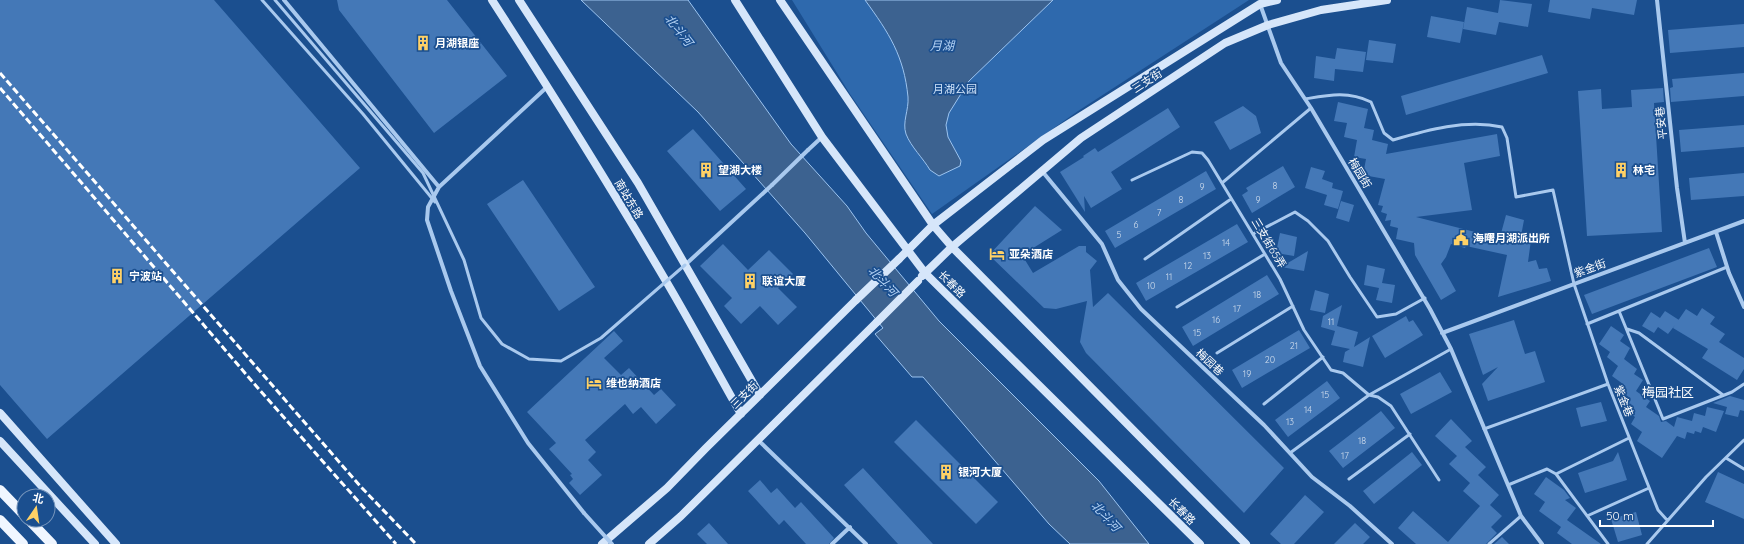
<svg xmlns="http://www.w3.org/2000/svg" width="1744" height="544" viewBox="0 0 1744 544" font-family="Quicksand,'Noto Sans SC',sans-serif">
<rect width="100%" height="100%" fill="#1b4f8f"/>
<path fill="#2e69ad" d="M792,0H1249L1078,111L932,214L850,94Z"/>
<path fill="#3c6290" stroke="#9cc4f0" d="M581,0H688L791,144L847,206L866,233L939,321L1099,481L1149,544H1070L1049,524L923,377H912L875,334L883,328L805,233L698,112Z
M865,0H1053L969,81L949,113L946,125L948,137L961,161L960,166L939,176L930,170C923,158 911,147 906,134C902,122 909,110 908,97C904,56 889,33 865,0Z"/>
<path fill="#4478b7" d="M0,0H214L360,168L47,439L0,385Z
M337,0H447L507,76L434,133L339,10Z
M1500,0L1532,4L1528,27L1499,22L1496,35L1463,29L1467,7L1498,13Z
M1550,0H1637L1634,15L1592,8L1590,19L1548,12Z
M1431,16L1464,22L1460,43L1427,37Z
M1744,24V47L1670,53L1668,30Z
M1369,40L1396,44L1393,63L1366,60Z
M1337,48L1366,52L1363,72L1335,69L1334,81L1314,78L1316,56L1335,59Z
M1542,55L1548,73L1406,115L1401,96Z
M1744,73V96L1671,102L1670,88L1673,87L1672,79Z
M1663,88L1664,102L1654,103L1662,232L1587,236L1578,91L1601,89L1602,109L1632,107L1631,90Z
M1338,102L1368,109L1364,128L1374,130L1372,140L1388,144L1386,154L1497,134L1500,156L1464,163L1472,210L1416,217L1487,235L1488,233L1500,237L1506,215L1524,220L1521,236L1531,240L1528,262L1536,260L1539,269L1547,268L1551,281L1498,297L1507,255L1466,246L1465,248L1451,244L1446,257L1441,264L1456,291L1441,300L1415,255L1414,243L1396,239L1398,228L1390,226L1391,220L1385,221L1387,214L1381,212L1383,206L1378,205L1385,179L1363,175L1366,159L1354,157L1357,140L1344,137L1347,123L1334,121Z
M1243,106L1256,116L1261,133L1230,150L1214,122Z
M1168,108L1180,127L1111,172L1122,189L1091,208L1084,196L1085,212L1060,172L1084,157L1083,156L1095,148L1098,152Z
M1744,125V147L1681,152L1679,130Z
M693,129L746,189L720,211L667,151Z
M1283,166L1295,187L1252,213L1242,195L1248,191L1246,188Z
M1311,167L1325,171L1322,179L1333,183L1332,188L1343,191L1338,209L1324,205L1327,195L1305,188Z
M1206,171L1216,189L1115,248L1105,231Z
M1744,173V196L1691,200L1689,178Z
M523,180L595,287L559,311L487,204Z
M1341,201L1354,205L1349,222L1336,218Z
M1035,206L1062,230L1022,255L1033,273L1079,246H1086V252L1097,261L1090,270L1093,307L1108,293L1284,468L1244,513L1086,353L1080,342L1087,301L1056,309L1044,308L989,255Z
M1237,224L1248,242L1146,301L1136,283Z
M1280,233L1297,237L1294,256L1276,253Z
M723,244L748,270L769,250L793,274L778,288L797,307L778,325L760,306L741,324L724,306L732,298L700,266Z
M1709,248L1717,267L1592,314L1584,295Z
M1308,251L1304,271L1281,267Z
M1367,265L1385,269L1382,283L1395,285L1392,303L1376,300L1379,288L1364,285Z
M1267,275L1279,294L1193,346L1182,327Z
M1315,290L1329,294L1325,313L1310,310Z
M1342,305L1337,326L1358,332L1354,347L1370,337L1363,367L1343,362L1345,352L1350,349L1331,345L1335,331L1321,327L1323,316Z
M1702,308L1715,317L1710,324L1725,334L1719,342L1744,358V369L1737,380L1702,358L1708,349L1673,328L1686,309L1697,316Z
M1665,311L1679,320L1668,334L1658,327L1654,333L1642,326L1651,312L1660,318Z
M1406,316L1409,322L1413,320L1423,335L1385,358L1372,336Z
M1514,320L1525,354L1535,351L1545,382L1488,401L1482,384L1498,367L1483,375L1469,334Z
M1611,326L1624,335L1620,341L1630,348L1624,359L1637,369L1634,374L1643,380L1636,391L1650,401L1646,407L1659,416L1661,422L1666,421L1674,427L1677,417L1692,421L1694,413L1705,416L1707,407L1724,411L1716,432L1703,427L1701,433L1695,431L1694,434L1687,432L1685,439L1677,436L1662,458L1637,441L1642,432L1631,424L1635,417L1624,409L1630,398L1619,390L1623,384L1612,376L1618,366L1607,357L1610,352L1599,344Z
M1299,330L1310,348L1242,388L1232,370Z
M614,331L623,341L604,358L621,375L629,368L654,395L661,389L676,405L656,424L641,407L633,414L625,404L585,440L596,452L588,460L602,475L580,495L569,483L573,479L570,475L572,474L549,449L556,443L527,412Z
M1440,372L1452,392L1411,414L1400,394Z
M1327,381L1340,398L1288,437L1275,420Z
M1730,396L1744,400V411L1740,410L1738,417L1725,414L1727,407L1713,403Z
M1601,402L1607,421L1581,427L1576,408Z
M1381,411L1395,428L1343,468L1329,451Z
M1451,419L1472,441L1465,447L1486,467L1478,475L1499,495L1490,505L1502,516L1491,527L1497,533L1486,544H1416L1398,528L1413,511L1448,542L1480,506L1463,491L1470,483L1449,464L1457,456L1435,436Z
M916,420L998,502L976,524L894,442Z
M1412,452L1422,465L1374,504L1363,491Z
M1618,452L1627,480L1585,493L1578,473L1613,461Z
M863,468L933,544H898L844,485Z
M1718,472L1744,484V519L1705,502Z
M1546,477L1564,490L1570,498L1565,500L1576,508L1567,520L1601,544H1572L1557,533L1561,527L1539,511L1545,502L1534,494Z
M760,480L771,493L777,488L795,508L801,502L834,538L829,544H806L784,520L779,525L748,491Z
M1305,495L1324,512L1294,544H1281L1270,534Z
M1636,512L1642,535L1618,542L1611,519Z
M709,523L728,544H707L697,534Z
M1355,523L1370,537L1363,544H1334Z
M1502,537L1509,544H1494Z"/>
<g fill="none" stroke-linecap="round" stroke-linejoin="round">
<path stroke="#a9c9ee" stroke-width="3" d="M1305,99C1329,95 1348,91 1371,102L1384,133L1393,140C1427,130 1466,119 1502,127L1507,138L1516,197L1553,190L1574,284L1608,384L1658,510L1667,520
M1132,180L1192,152L1202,153L1208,160L1280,279L1304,330L1331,370L1343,373L1369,395L1378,397L1391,406L1439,480
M1222,183L1311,108
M1253,234L1295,212L1308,221L1328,241L1350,277L1377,317L1396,314L1425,298
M1145,259L1231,199
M1177,307L1265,254
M1619,311L1663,419L1732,392L1744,384
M1587,324L1727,267
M1627,329L1639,333L1723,395
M1217,353L1293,306
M1264,404L1323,357
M1484,429L1608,384
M1290,453L1369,395L1451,349
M1726,458L1744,469
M1556,474L1608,544
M1349,479L1410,434
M1508,485L1547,469L1556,474L1629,438
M1587,516L1649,488
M1489,544L1521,516
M1647,544L1706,477L1744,440"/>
<path stroke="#a9c9ee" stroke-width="4" d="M284,0L439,187L547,87
M1657,0L1677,188L1685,243
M1260,4L1281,63L1311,108L1430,309L1451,349L1521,516L1542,544
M808,150L822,137
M1042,171L1102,244L1118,280L1141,309L1264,425L1312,477L1350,506L1392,544
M439,187L428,207L427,220L451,291L480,366L528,443L584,513
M1716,232L1729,273L1744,307
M685,265L772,185
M1442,333L1744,221
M758,440L866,544
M832,544L850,527"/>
<path stroke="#d6e6fa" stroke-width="8" d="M492,0C552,93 610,186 666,281C692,325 716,370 741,414
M519,0L638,183L760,395
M735,0L822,137L925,273L1200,544
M780,0L933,225L952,247L1246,544
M899,259L933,225L1043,140L1260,4L1277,0
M922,276L952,247L1081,138L1225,43L1268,25L1321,10L1387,0
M0,413L116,544
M0,441L95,544
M602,544L667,488L706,448L856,300
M649,544L681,516L877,322"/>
<path stroke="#f0f6ff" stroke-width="10" d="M0,490L24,515
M0,520L23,544
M29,520L52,544"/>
<path stroke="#fff" stroke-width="3" stroke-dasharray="7 3" stroke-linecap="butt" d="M0,73L361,487L416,544
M0,88L257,387L396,544"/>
<path stroke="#a9c9ee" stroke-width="3" d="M262,0L363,114L435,202
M275,0L423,173L464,260L481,318L502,344L529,359L561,361L601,338L685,265"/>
<path stroke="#a9c9ee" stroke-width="4" d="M772,185L808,150
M584,513L612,544"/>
<path stroke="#d6e6fa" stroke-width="8" d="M856,300L899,259
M877,322L918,281"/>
</g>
<defs>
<g id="building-bare" transform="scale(1.2)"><path d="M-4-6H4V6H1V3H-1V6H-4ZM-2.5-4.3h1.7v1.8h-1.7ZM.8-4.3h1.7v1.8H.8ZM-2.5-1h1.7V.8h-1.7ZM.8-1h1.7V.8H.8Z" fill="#ffd166" stroke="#1b4f8f" stroke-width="2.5" paint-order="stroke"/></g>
<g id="civic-bare" transform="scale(1.2)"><path d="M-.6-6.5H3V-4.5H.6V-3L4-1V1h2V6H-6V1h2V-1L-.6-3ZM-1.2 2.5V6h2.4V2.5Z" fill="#ffd166" stroke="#1b4f8f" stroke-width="2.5" paint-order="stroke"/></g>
<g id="hotel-bare" transform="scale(1.2)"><path d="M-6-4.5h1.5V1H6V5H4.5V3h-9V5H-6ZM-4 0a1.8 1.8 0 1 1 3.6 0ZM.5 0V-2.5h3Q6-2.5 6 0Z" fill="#ffd166" stroke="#1b4f8f" stroke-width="2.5" paint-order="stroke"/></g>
</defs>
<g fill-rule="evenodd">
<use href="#building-bare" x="423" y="43"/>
<use href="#building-bare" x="706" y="170"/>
<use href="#building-bare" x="1621" y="170"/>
<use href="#civic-bare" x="1461" y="238"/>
<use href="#hotel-bare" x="997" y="254"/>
<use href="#building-bare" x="117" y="276"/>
<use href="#building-bare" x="750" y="281"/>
<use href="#hotel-bare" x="594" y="383"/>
<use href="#building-bare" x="946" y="472"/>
</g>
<g text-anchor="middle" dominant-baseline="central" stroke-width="3.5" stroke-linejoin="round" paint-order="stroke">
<g font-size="9" fill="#d0dded">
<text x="1275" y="185">8</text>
<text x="1202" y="186">9</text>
<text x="1181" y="199">8</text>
<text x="1258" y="199">9</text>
<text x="1159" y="212">7</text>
<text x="1136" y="224">6</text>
<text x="1119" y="234">5</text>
<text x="1226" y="242">14</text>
<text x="1207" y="255">13</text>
<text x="1188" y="265">12</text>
<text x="1169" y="276">11</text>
<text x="1151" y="285">10</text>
<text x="1257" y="294">18</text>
<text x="1237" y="308">17</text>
<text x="1216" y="319">16</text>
<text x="1331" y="321">11</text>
<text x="1197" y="332">15</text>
<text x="1294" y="345">21</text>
<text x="1270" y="359">20</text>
<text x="1247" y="373">19</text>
<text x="1325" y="394">15</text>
<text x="1308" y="409">14</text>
<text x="1290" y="421">13</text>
<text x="1362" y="440">18</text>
<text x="1345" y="455">17</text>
</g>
<g font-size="11" font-weight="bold" fill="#fff" stroke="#1b4f8f" text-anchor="start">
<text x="435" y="43">月湖银座</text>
<text x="718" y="170">望湖大楼</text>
<text x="1633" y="170">林宅</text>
<text x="1473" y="238">海曙月湖派出所</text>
<text x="1009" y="254">亚朵酒店</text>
<text x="129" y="276">宁波站</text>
<text x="762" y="281">联谊大厦</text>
<text x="606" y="383">维也纳酒店</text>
<text x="958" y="472">银河大厦</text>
</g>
<g font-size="11" fill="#fff" stroke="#1b4f8f">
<text transform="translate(1147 81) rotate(-33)">三支街</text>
<text transform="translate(1661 123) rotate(-96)">平安巷</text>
<text transform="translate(1360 173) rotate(59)">梅园街</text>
<text transform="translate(629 199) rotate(59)">南站东路</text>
<text transform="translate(1269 243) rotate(59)">三支街65弄</text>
<text transform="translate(1590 268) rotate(-20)">紫金街</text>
<text transform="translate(952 284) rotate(45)">长春路</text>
<text transform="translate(1210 362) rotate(43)">梅园巷</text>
<text transform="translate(744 395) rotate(-45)">三支街</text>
<text transform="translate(1624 401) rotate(68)">紫金巷</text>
<text transform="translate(1182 511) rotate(45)">长春路</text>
</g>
<g font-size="11" fill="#cfe3fa" stroke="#1b4f8f">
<text x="955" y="89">月湖公园</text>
</g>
<g font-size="12" font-style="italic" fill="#b5d3f5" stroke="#1b4f8f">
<text transform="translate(679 30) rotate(52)">北斗河</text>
<text x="942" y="45">月湖</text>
<text transform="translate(883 281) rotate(47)">北斗河</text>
<text transform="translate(1106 516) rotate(47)">北斗河</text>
</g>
<g font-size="13" fill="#fff" stroke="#1b4f8f">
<text x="1668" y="392">梅园社区</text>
</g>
</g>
<g transform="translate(36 508) rotate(13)"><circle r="19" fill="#1b4f8f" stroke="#7695bc"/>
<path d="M0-3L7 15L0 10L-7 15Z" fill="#ffd166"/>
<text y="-6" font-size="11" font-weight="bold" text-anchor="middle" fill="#ffffff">北</text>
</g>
<path d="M1600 520v6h113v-6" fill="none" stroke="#ffffff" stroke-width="2"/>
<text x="1606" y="520" font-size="12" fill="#ffffff" stroke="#1b4f8f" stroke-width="3" paint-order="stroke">50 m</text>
</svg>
